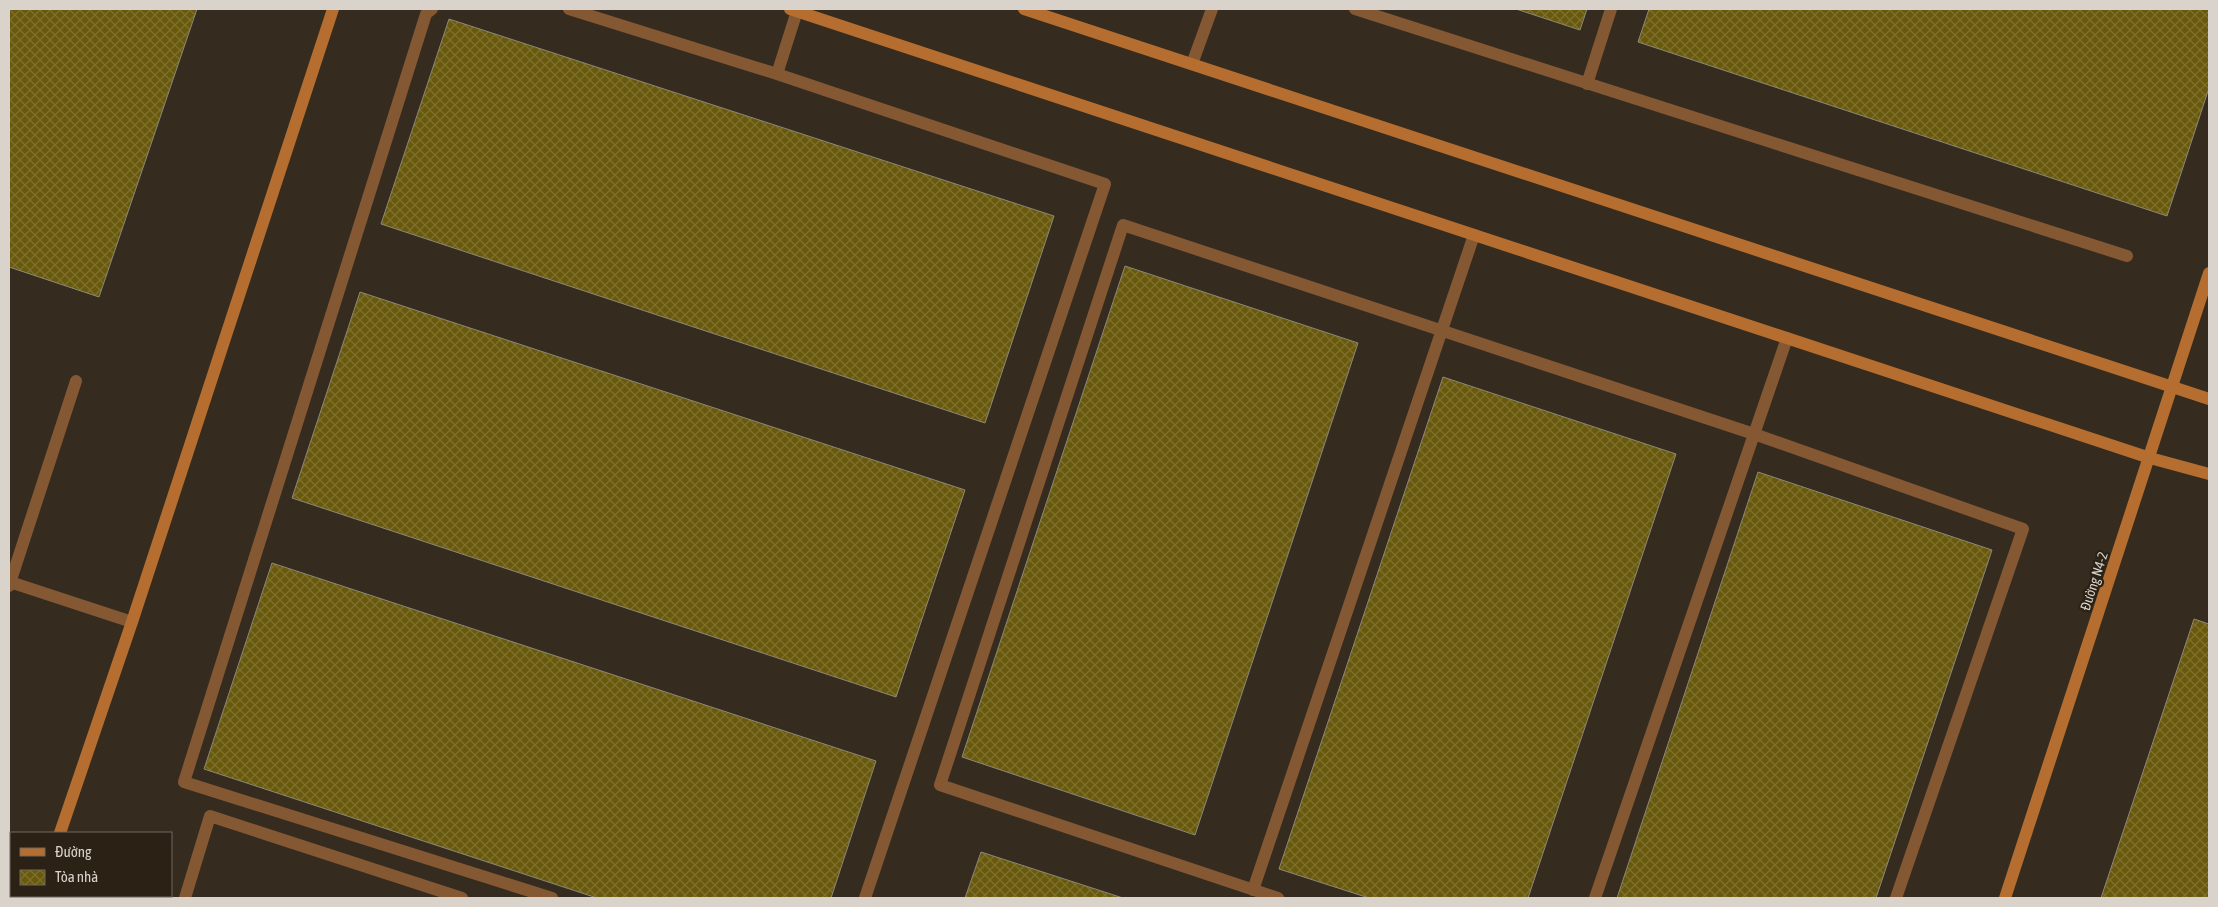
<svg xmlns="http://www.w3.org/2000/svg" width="2218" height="907" viewBox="0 0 2218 907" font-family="'Asap Condensed',sans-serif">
<defs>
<pattern id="building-cross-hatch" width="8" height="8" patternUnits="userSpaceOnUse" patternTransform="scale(1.25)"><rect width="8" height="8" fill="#69590c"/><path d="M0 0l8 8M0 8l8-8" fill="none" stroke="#7e702e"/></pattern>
</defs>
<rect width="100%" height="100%" fill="#352c1f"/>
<path fill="url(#building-cross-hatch)" stroke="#8c8876" d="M9,9H197L99,297L9,267Z
M1516,9H1587L1580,30Z
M1649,9H2209V88L2167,216L1638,42Z
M449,19L1054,216L985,423L381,224Z
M1125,266L1358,343L1195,835L962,757Z
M360,292L965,490L896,697L292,498Z
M1443,377L1676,454L1528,898H1369L1279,869Z
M1758,472L1992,550L1876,898H1617Z
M272,563L876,761L831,898H597L204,769Z
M2194,619L2209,624V898H2101Z
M981,852L1123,898H965Z"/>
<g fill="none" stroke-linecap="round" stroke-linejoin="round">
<path stroke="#855834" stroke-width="12" d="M432,9L426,14L184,782L552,898
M569,9L777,74L1105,184L865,898
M1355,9L2127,256
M1192,64L1212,9
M777,74L797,11
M1587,84L1611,9
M10,582L132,622
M9,586L76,381
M1253,890L1474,235
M185,898L210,816L462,898
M1278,898L940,785L1123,225L1754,434L2023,529L1896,898
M1595,898L1787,338"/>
<path stroke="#b56e30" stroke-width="12" d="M790,9L2150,458L2209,474
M1024,9L2209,399
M60,833L132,622L333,9
M37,898L38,896
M2005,898L2209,273"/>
</g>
<g text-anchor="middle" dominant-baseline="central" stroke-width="4.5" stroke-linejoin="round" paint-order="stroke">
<g font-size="14" fill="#d9d3cb" stroke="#2b2215">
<text transform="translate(2094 581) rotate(-72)">Đường N4-2</text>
</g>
</g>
<rect width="2218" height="907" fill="none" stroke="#d9d3cb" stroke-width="20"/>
<rect x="10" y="832" width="162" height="65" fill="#2b2215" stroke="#71695e"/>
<rect x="20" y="848" width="25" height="8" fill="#b56e30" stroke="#71695e"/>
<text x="55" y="857" font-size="15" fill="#d9d3cb">Đường</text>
<rect x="20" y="870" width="25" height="15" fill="url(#building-cross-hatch)" stroke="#71695e"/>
<text x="55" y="882" font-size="15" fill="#d9d3cb">Tòa nhà</text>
</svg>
